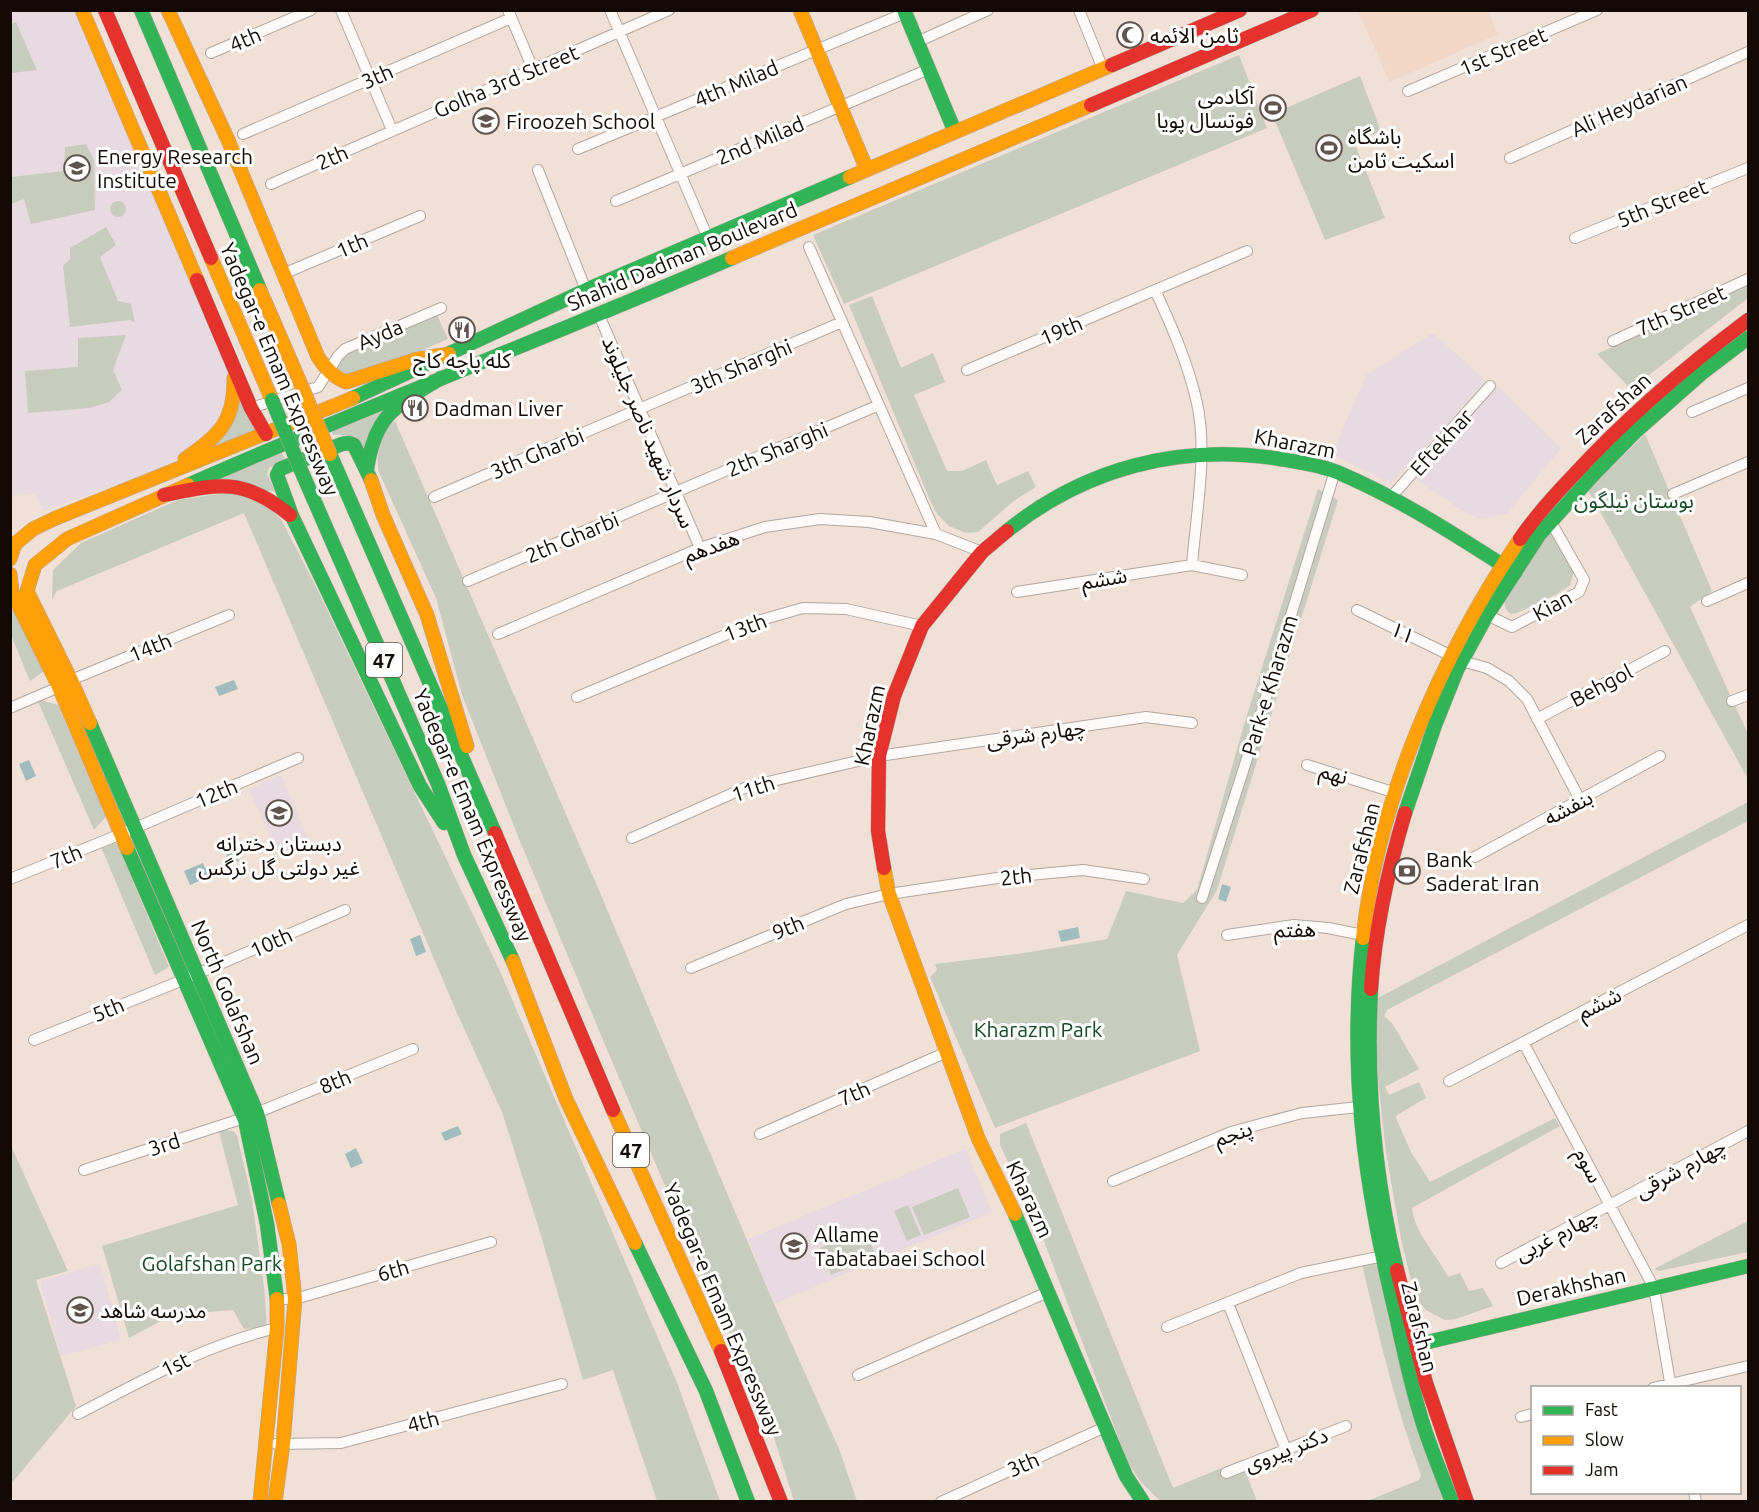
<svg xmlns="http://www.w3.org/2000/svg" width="1759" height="1512" viewBox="0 0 1759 1512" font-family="Ubuntu,'Noto Sans Arabic',sans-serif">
<rect width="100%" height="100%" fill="#f0e0d6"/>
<path fill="#f2d6c6" d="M1358,11H1488L1498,34L1390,82Z"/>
<path fill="#e7dae0" d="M11,11H74L229,370V411L191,451L157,470L44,511L34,493L11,497Z
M1433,333L1486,381L1391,484L1332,454L1366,375Z
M1497,385L1561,448L1507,514L1480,519L1461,510L1413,477Z
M281,775L308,838L277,852L249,789Z
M966,1149L992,1212L774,1304L748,1239Z
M100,1264L121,1340L61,1356L40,1281Z"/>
<path fill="#c8ccbf" d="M16,22L37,70L11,73V24Z
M1239,55L1267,128L844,304L813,235Z
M1360,76L1381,131L1354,142L1385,218L1325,240L1272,114Z
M86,144L94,160L95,210L31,224L24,199L11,204V177L64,171L65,147Z
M110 209a8 8 0 1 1 16 0a8 8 0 1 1-16 0Z
M106,227L116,245L100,257L118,301L131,304L135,323L130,320L70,327L63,266L70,259V248Z
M1748,283V298L1631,389L1597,354Z
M872,296L901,368L933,353L945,382L914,395L947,471H962L986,460L997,485L1028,471L1036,487L1015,500L978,532L966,533L949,526L937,514L929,498L849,305Z
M437,315L448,339L395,362L345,376L336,368L338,363L346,354Z
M126,335L113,370L122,390L109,402L90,408L28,413L25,371L78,367V338Z
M238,389L257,430L197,456Z
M395,404L365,448L345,435H333L331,430Z
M395,421L595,881L774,1304L839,1449L857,1501H794L769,1422L688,1240L600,1033L517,834L462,695L436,598L378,470L377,436Z
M1645,434L1712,591L1690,607L1748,734V779L1588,490Z
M281,451L285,460L269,468L267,474L276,492L209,482Z
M1318,489L1338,500L1217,890L1177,955L1200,1051L995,1128L930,977L937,970L935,964L1024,953L1107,939L1126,891L1183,903L1197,890L1243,728Z
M233,492L259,500L281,519L320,595L499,969L676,1380L720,1501H657L613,1370L583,1380L539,1229L502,1112L457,1013L244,513L57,591L52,600L53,570L81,543L178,500Z
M1549,532L1555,534L1574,571L1570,585L1557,594L1517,613L1511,614C1504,609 1504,605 1505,596Z
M10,602L44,671L30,681L11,635Z
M37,699L58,705L106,817L94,830Z
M1748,802V821L1387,1010L1384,1016L1392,1023L1419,1069L1385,1087L1389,1095L1419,1082L1426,1098L1397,1115L1396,1118L1411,1152L1430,1182L1555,1118L1560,1126L1412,1208C1415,1234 1436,1253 1448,1277L1460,1273L1469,1291L1483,1288L1493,1306L1456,1319L1445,1320L1426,1310L1415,1297L1401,1239L1386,1152L1378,1079L1375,1022L1378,998Z
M117,843L169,967L155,975L101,847Z
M1026,1123L1173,1488L1241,1460L1257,1501H1160L1141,1482L1128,1463L1039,1228L1000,1145V1134Z
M225,1130L233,1131L237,1135L252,1200L264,1287L267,1327L244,1329L233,1310L172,1315L129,1338L102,1246L238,1205L219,1132Z
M11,1146L68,1271L36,1280L76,1406L11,1484Z
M958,1188L970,1217L924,1235L912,1207Z
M908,1205L921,1235L907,1241L894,1211Z
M1748,1221V1252L1659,1271L1654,1269Z
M865,1229L876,1256L831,1275L820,1248Z
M1375,1263L1378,1268L1429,1455L1443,1501H1367L1419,1480L1421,1475C1395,1406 1379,1336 1362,1264Z"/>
<path fill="#a0bcbe" d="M234,680L238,689L219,696L215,687Z
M29,760L36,776L26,781L19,764Z
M231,843L239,861L231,865L223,847Z
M203,863L205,868L209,866L213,875L190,885L184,871Z
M1222,884L1231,887L1226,902L1218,899Z
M1078,927L1080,938L1061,942L1058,931Z
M420,935L426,952L416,956L410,939Z
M458,1126L462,1134L445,1141L441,1133Z
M356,1148L363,1163L351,1168L345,1154Z"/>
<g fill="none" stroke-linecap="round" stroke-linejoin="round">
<g stroke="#b3a7a0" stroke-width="12">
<path id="street" d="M341,10L392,130
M508,10L533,69
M610,10L708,238
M1079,10L1103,69
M917,42L988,10
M211,53L311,10
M1408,91L1597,10
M243,134L511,18
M578,149L905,13
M1510,158L1748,52
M538,170L586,290
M271,184L669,10
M616,201L929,69
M1575,238L1748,168
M809,247L936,534
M283,274L420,216
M1155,290C1172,327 1188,363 1197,403C1208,453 1196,514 1192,565
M599,315L700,548
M1613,341L1748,279
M967,370L1247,251
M251,408L318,387L338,356L345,349L441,308
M1692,412L1748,388
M1673,494L1748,462
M434,497L842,322
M1391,497L1490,386
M468,581L879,405
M1017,592L1192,565L1242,575
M1707,601L1748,583
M1357,610L1462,661L1487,668L1509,681L1527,699L1580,800
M1487,615L1512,627L1579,592L1584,580L1551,522
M498,634L700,548L765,527L820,519L869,522L936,534L982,552
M577,697L761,620L803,608L846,609L922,626
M1732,701L1748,695
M10,708L59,687L71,680L229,615
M1537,719L1665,651
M1307,765L1396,793
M632,838L747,787L879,756L1146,717L1192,723
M1475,857L1660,756
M10,879L121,834L298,758
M1202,898L1252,743L1335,471
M1227,935L1294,925L1328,928L1363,935
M691,968L846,904L889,894L997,878L1083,870L1144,879
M34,1040L183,980L345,910
M1523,1042L1654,1288L1671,1388
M1449,1081L1748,925
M760,1134L947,1052
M84,1170L244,1118L413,1049
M1113,1181L1231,1132L1302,1113L1359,1107
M1501,1263L1748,1131
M277,1299H295L491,1242
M1228,1303L1286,1450
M1167,1327L1301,1273L1388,1255
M858,1375L1048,1292
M1653,1388L1748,1366
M78,1414C144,1380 204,1345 277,1328
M1521,1417L1532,1414
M276,1444L341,1443L562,1384
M1226,1473L1346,1426
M1694,1492L1696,1502
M941,1502L1105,1427"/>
</g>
<g stroke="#b3a7a0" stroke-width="15">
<path id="fast" d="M141,10L260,290
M904,10L955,132
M353,398L586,290L850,177
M330,454L495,833
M300,468L438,784L464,855L513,961
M367,469C375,414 397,405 441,378
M371,480L354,445L349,443L342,444L280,469L277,475L292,516L420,786L444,823
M188,485C367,406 551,336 732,258
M1007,531C1085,468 1181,443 1280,459C1299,462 1320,465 1337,472C1401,499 1457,536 1515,573
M90,723L257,1113L279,1204
M1405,813L1435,725L1457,670L1486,617L1539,535L1594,474L1635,432L1702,373L1748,338
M127,848L245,1120L267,1224L277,1299
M1363,938C1348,1073 1365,1189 1397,1320C1405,1357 1413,1394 1425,1430C1433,1454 1443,1478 1452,1502
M1371,989C1366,1082 1375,1179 1397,1270
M1015,1214L1126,1476L1143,1502
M635,1243L706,1391L748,1502
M1407,1347L1748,1266"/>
</g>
<g stroke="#b3a7a0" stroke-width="15">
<path id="slow" d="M82,10L197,280
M168,10L228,140L318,357C325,368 333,377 346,382L418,359L449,354
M800,10L867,170
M850,177L1112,65
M211,258L272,400
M732,258L1091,105
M260,290L302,387
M185,459C219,436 235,421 234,378
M371,480L383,515L427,615L467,746
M10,559L15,544L33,529L56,518L353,398
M10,574L12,592L59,687L127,848
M90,723L71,680L27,591L35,565L67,539L188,485
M884,868L889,894L978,1138L1015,1214
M1363,938C1378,799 1442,654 1520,539
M513,961L566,1099L635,1243
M613,1110L721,1351
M260,1502L277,1328V1299
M275,1502L283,1444L295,1299L289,1244L279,1204"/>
</g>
<g stroke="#b3a7a0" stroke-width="15">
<path id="jam" d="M105,10L211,258
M1112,65L1240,10
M1091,105L1312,10
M197,280L251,408L266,434
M164,495C219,484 243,477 290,515
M1520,539C1534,518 1552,498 1570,479C1624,420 1684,368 1748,320
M495,833L613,1110
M884,868L878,831L879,756L894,696L922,626L982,552L1007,531
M1371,989C1375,929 1388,870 1405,813
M1397,1270L1426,1383L1467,1502
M721,1351L781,1502"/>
</g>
<use href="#street" stroke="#fdfaf9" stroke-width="10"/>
<use href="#fast" stroke="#30b455" stroke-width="14"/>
<use href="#slow" stroke="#ff9f0a" stroke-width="14"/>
<use href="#jam" stroke="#e5322d" stroke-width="14"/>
<g stroke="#b3a7a0" stroke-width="15" stroke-linecap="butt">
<path id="fast-bridge" d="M272,400L300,468"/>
</g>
<g stroke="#b3a7a0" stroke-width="15" stroke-linecap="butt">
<path id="slow-bridge" d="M302,387L330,454"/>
</g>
<use href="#fast-bridge" stroke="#30b455" stroke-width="14"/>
<use href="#slow-bridge" stroke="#ff9f0a" stroke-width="14"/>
</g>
<defs>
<g id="mosque-ring" transform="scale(1.35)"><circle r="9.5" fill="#fff" stroke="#60554e" stroke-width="1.5"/><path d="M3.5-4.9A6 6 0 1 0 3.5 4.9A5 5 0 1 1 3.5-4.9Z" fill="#60554e"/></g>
<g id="stadium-ring" transform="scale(1.35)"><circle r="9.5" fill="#fff" stroke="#60554e" stroke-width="1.5"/><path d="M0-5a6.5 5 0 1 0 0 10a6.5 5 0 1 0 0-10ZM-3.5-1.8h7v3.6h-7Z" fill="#60554e"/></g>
<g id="school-ring" transform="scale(1.35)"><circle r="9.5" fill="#fff" stroke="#60554e" stroke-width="1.5"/><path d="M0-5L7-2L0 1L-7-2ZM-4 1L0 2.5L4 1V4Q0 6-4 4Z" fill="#60554e"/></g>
<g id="university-ring" transform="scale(1.35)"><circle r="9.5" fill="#fff" stroke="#60554e" stroke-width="1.5"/><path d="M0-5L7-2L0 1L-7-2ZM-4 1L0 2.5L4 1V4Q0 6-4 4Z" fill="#60554e"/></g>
<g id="restaurant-ring" transform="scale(1.35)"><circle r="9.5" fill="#fff" stroke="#60554e" stroke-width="1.5"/><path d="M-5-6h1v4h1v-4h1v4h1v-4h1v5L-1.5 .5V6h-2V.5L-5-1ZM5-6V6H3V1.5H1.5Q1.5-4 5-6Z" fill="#60554e"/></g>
<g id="bank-ring" transform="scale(1.35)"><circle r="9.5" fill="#fff" stroke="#60554e" stroke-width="1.5"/><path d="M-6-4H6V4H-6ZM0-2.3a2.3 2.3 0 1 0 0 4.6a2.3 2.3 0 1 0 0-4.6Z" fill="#60554e"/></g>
</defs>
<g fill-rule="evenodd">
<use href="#mosque-ring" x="1130" y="35"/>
<use href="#stadium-ring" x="1273" y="108"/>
<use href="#school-ring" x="486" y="121"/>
<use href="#stadium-ring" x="1329" y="148"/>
<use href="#university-ring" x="77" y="168"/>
<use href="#restaurant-ring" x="462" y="330"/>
<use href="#restaurant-ring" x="415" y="408"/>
<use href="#school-ring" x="279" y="813"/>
<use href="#bank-ring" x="1407" y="871"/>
<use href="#school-ring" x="794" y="1246"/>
<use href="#school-ring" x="80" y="1310"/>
</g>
<g text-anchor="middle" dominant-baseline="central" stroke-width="6" stroke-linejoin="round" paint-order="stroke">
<g fill="#fff" stroke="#5a5450" stroke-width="1.5">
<rect x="366" y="643" width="36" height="34" rx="4.5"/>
<rect x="613" y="1133" width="36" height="34" rx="4.5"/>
</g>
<g font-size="20" font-weight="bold" fill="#130a05">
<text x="384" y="660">47</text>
<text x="631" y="1150">47</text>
</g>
<g font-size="21" fill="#130a05" stroke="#fff" text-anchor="start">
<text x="1150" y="35">ثامن الائمه</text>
<text x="1254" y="96" text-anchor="end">آکادمی<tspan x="1254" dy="24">فوتسال پویا</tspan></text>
<text x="506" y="121">Firoozeh School</text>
<text x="1348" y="136">باشگاه<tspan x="1348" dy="24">اسکیت ثامن</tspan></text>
<text x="97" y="156">Energy Research<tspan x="97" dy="24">Institute</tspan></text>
<text x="462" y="360" text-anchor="middle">کله پاچه کاج</text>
<text x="434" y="408">Dadman Liver</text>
<text x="279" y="843" text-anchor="middle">دبستان دخترانه<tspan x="279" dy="24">غیر دولتی گل نرگس</tspan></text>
<text x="1426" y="859">Bank<tspan x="1426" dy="24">Saderat Iran</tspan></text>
<text x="814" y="1234">Allame<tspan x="814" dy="24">Tabatabaei School</tspan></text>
<text x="100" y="1310">مدرسه شاهد</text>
</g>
<g font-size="21" fill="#130a05" stroke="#fff">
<text transform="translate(245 39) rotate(-23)">4th</text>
<text transform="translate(1503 51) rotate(-23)">1st Street</text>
<text transform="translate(377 76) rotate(-24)">3th</text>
<text transform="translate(506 81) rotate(-23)">Golha 3rd Street</text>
<text transform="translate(736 83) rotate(-23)">4th Milad</text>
<text transform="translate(1629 105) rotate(-24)">Ali Heydarian</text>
<text transform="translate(760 140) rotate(-23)">2nd Milad</text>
<text transform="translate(332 157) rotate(-24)">2th</text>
<text transform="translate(1662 203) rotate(-22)">5th Street</text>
<text transform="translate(352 245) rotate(-23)">1th</text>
<text transform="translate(682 256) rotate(-23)">Shahid Dadman Boulevard</text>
<text transform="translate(1681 310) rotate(-24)">7th Street</text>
<text transform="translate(1061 330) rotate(-23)">19th</text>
<text transform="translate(380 334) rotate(-23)">Ayda</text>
<text transform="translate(741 366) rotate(-23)">3th Sharghi</text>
<text transform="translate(280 369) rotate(67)">Yadegar-e Emam Expressway</text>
<text transform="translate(1613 408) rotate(-43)">Zarafshan</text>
<text transform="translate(649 432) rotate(67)">سردار شهید ناصر جلیلوند</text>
<text transform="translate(1441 442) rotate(-48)">Eftekhar</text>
<text transform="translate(1295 443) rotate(11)">Kharazm</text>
<text transform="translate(777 449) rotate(-23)">2th Sharghi</text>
<text transform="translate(537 453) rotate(-23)">3th Gharbi</text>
<text transform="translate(572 537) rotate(-23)">2th Gharbi</text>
<text transform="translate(711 546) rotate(-20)">هفدهم</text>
<text transform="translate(1104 578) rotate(-9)">ششم</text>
<text transform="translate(1552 605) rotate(-29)">Kian</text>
<text transform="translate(745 627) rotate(-21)">13th</text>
<text transform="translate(1403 632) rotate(26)">۱۱</text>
<text transform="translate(150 647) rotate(-22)">14th</text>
<text transform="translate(1269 685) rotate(-73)">Park-e Kharazm</text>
<text transform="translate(1601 685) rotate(-28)">Behgol</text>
<text transform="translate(869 725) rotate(-78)">Kharazm</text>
<text transform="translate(1036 733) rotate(-8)">چهارم شرقی</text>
<text transform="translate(1334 773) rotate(17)">نهم</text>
<text transform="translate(753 788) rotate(-18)">11th</text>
<text transform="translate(216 793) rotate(-23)">12th</text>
<text transform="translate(1568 807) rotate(-28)">بنفشه</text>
<text transform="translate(473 815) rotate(67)">Yadegar-e Emam Expressway</text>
<text transform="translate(1361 848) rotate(-76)">Zarafshan</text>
<text transform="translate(66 856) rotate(-22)">7th</text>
<text transform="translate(1016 876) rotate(-6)">2th</text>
<text transform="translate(788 927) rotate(-22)">9th</text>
<text transform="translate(1295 929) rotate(-1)">هفتم</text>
<text transform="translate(271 942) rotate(-24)">10th</text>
<text transform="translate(228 992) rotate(67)">North Golafshan</text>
<text transform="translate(1599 1003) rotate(-27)">ششم</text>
<text transform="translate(108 1009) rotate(-22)">5th</text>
<text transform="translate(335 1081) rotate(-22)">8th</text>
<text transform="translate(854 1093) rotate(-24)">7th</text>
<text transform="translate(1233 1133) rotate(-19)">پنجم</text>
<text transform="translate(164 1144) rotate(-18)">3rd</text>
<text transform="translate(1589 1165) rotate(62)">سوم</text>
<text transform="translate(1680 1168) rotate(-29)">چهارم شرقی</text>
<text transform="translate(1030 1199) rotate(65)">Kharazm</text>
<text transform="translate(1556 1234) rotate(-28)">چهارم غربی</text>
<text transform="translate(393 1270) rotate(-16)">6th</text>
<text transform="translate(1571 1286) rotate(-13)">Derakhshan</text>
<text transform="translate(723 1309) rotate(67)">Yadegar-e Emam Expressway</text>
<text transform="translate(1420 1327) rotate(76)">Zarafshan</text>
<text transform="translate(175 1364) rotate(-26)">1st</text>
<text transform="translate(423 1421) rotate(-15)">4th</text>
<text transform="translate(1286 1449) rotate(-21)">دکتر پیروی</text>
<text transform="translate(1023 1464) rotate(-24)">3th</text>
</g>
<g font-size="21" fill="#174926" stroke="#fff">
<text x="1634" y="500">بوستان نیلگون</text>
<text x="1038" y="1029">Kharazm Park</text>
<text x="212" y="1263">Golafshan Park</text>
</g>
</g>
<rect width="1759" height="1512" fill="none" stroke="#130a05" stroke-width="24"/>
<rect x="1531" y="1386" width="210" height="108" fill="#ffffff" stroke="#a19d9b" stroke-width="1.5"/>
<rect x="1543" y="1406" width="30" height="9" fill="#30b455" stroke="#a19d9b" stroke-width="1.5"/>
<text x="1585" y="1416" font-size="18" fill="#130a05">Fast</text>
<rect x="1543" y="1436" width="30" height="9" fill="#ff9f0a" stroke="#a19d9b" stroke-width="1.5"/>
<text x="1585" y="1446" font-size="18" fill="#130a05">Slow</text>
<rect x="1543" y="1466" width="30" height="9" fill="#e5322d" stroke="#a19d9b" stroke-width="1.5"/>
<text x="1585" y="1476" font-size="18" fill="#130a05">Jam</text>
</svg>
